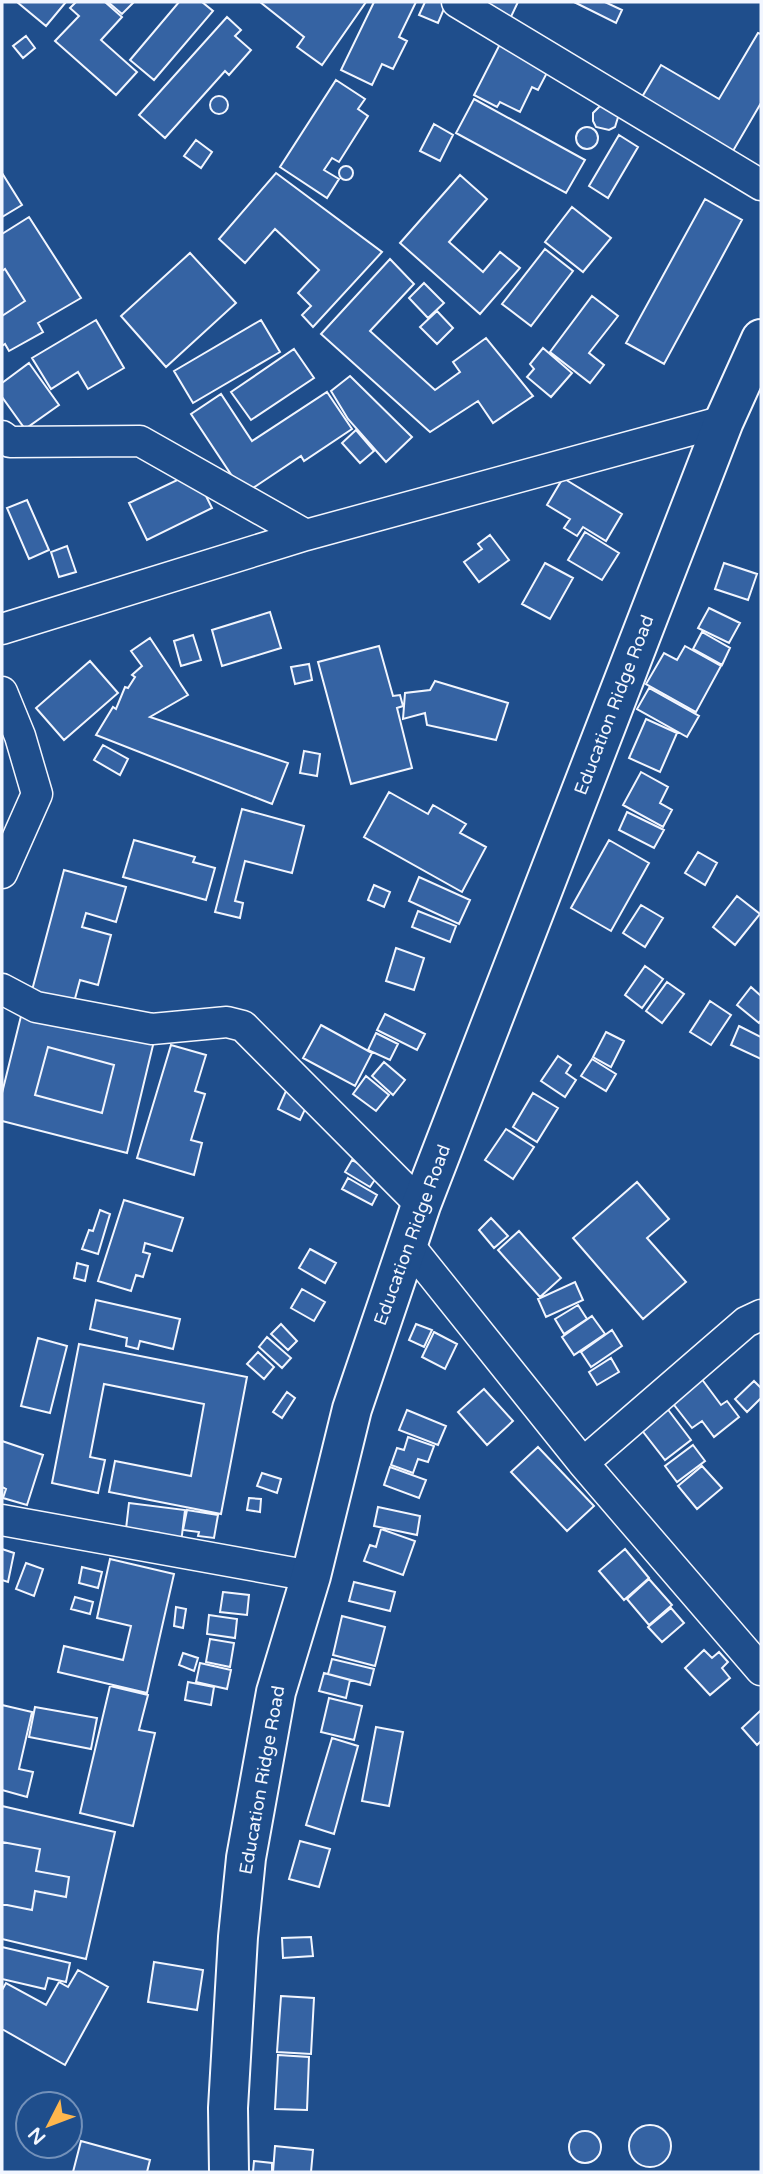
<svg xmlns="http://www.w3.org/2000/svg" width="763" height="2174" viewBox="0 0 763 2174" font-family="'Varela Round',sans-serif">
<rect width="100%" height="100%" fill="#1f4e8c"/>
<path fill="#3563a3" stroke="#f2f6ff" stroke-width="2" fill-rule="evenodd" d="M17,2H66L46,26Z
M76,2H105L122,17L101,40L137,72L116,95L55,41L79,16L70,8Z
M108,2H134L122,14Z
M179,2H202L213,11L154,80L130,60Z
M260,2H366L322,65L297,47L304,37Z
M374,2H416L399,37L407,41L393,69L382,64L372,85L341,70Z
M425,2H441L446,4L438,23L419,15Z
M471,2H518L509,21Z
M574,2H605L622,10L616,23Z
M227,17L241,30L235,36L251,50L229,75L225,71L165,138L139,115Z
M758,33L761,34V103L733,151L642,97L661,65L719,99Z
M26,36L35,48L23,58L13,46Z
M501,42L550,67L538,90L532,87L520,112L500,102L497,107L474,95Z
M336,80L365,99L358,109L368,116L339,162L332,158L324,170L339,179L327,198L280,167Z
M210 105a9 9 0 1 1 18 0a9 9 0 1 1-18 0Z
M474,99L585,160L566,193L456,133Z
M602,104L619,114L615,127L609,130L596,127L593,121V113Z
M434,124L453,135L440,161L420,151Z
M576 138a11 11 0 1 1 22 0a11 11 0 1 1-22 0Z
M619,135L638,147L608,198L589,186Z
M196,140L212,152L201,168L184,156Z
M339 173a7 7 0 1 1 14 0a7 7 0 1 1-14 0Z
M2,173L22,205L2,217Z
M276,173L382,252L313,327L302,315L311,306L298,293L319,270L275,229L245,263L219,239Z
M460,175L487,199L449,242L483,272L500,252L520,268L480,314L400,243Z
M705,199L742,220L664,364L626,343Z
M572,207L611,238L583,272L545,242Z
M29,217L81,298L38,323L43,332L9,351L5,344L2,346V316L25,301L5,269L2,271V234Z
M545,249L573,271L531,326L502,304Z
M190,253L236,303L166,367L121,316Z
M390,259L414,284L370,331L435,390L460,372L453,362L486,338L533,396L493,423L478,401L430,432L321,334Z
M5,269L25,301L2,316V271Z
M424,283L444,303L428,318L409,298Z
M592,296L618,316L589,353L604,365L590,383L550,352Z
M437,311L453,328L437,344L420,327Z
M96,320L124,368L88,389L78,372L51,389L32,358Z
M261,320L280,352L193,403L174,371Z
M543,348L572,373L551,397L527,377L534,369L530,364Z
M294,349L314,378L251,420L231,392Z
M29,363L59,405L25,429L2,397V383Z
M350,376L412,437L386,462L348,419L331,391Z
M327,392L352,429L304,461L301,456L244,494L191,414L221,394L252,441Z
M356,430L374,451L360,463L342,443Z
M194,472L212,508L147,540L129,503Z
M563,478L622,514L606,541L583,527L577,536L564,528L570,519L547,505Z
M27,500L49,550L29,559L7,508Z
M585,532L619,553L602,580L568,560Z
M490,535L509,560L479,582L464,562L482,549L478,544Z
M67,546L76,572L59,577L51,552Z
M545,563L573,578L550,619L522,604Z
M724,563L757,574L748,600L715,589Z
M709,608L740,623L729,643L698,628Z
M270,612L281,648L222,666L212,630Z
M702,632L730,648L722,665L693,649Z
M193,635L201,660L181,666L174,641Z
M150,638L188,695L150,717L288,763L272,804L96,735L113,707L116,709L125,687L128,688L135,677L132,675L142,666L131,651Z
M379,646L393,696L400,695L403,706L397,708L412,768L351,784L318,662Z
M685,646L721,666L696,712L646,684L664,653L677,660Z
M90,661L118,693L64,740L36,708Z
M309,664L312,680L295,684L291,667Z
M435,681L508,703L496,740L427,725L425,713L403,719L405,693L430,690Z
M649,688L699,716L687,737L637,709Z
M646,719L677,733L660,772L629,758Z
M103,745L128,759L120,775L94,760Z
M304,751L320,754L317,776L300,773Z
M641,772L668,787L660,803L672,810L663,827L623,805Z
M389,792L428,814L433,805L466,824L460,833L486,847L462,892L364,837Z
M242,809L304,826L292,873L245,861L235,901L243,903L240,918L215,912Z
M627,812L664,830L654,848L619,830Z
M134,840L195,857L193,862L215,868L206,900L123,877Z
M609,840L649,863L611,931L571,908Z
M698,852L717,863L705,885L685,873Z
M64,870L126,887L116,922L86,913L82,927L111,935L98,985L80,980L73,1006L31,994Z
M419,877L470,900L459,924L409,901Z
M374,885L390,892L384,907L368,900Z
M737,896L760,914L735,945L713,927Z
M641,905L663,918L645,947L623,933Z
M418,911L456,926L450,942L412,927Z
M396,948L424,958L414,990L386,981Z
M645,966L663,979L642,1008L625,995Z
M667,982L684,994L662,1023L646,1011Z
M751,987L761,996V1020L759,1023L737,1005Z
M710,1001L731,1015L711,1045L690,1032Z
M23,1008L154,1041L127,1153L2,1121V1093ZM48,1047L114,1065L102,1113L35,1095Z
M385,1014L425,1034L417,1050L377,1030Z
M321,1025L372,1053L355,1086L303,1058Z
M739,1026L761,1037V1059L731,1045Z
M606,1032L624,1041L611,1067L593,1057Z
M376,1033L398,1044L390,1060L368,1050Z
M171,1045L206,1055L195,1091L205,1094L191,1140L202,1143L194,1175L137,1158Z
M48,1047L114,1065L102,1113L35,1095Z
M558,1056L571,1065L566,1073L576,1080L565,1097L541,1081Z
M592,1059L616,1074L606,1091L581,1076Z
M384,1062L405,1080L393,1095L372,1076Z
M366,1076L389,1095L376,1111L353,1094Z
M286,1091L308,1103L300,1120L278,1109Z
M533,1093L558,1108L537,1142L513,1127Z
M506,1129L534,1147L513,1179L485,1160Z
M352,1160L378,1175L370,1187L345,1172Z
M348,1178L377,1195L372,1205L342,1189Z
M637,1182L669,1219L647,1238L686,1282L643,1319L573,1238Z
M124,1200L183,1218L172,1251L145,1243L143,1252L150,1254L143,1277L136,1275L131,1291L98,1281Z
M100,1210L110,1214L98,1254L82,1249L89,1230L93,1231Z
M491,1218L508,1236L494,1248L479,1230Z
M519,1231L561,1278L540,1297L498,1250Z
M310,1249L336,1263L325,1283L299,1268Z
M77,1263L88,1266L85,1281L74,1278Z
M575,1282L583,1300L546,1317L538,1299Z
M302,1289L325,1302L314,1321L291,1308Z
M96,1300L180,1319L173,1349L140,1341L138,1349L126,1346L127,1338L90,1329Z
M578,1305L587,1319L564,1334L555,1319Z
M592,1316L605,1334L574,1355L562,1337Z
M281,1324L297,1341L288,1350L271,1334Z
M416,1324L432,1330L424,1347L409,1340Z
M612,1330L622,1346L591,1367L581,1352Z
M434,1332L457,1344L445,1369L422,1357Z
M267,1337L291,1358L282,1368L259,1347Z
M38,1338L67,1346L50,1413L21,1406Z
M79,1344L247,1377L221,1514L109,1492L115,1461L191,1476L204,1404L104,1384L90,1457L105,1460L98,1493L52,1483Z
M258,1352L274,1367L264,1379L247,1364Z
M611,1358L619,1372L597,1385L589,1372Z
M701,1378L721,1405L727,1401L739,1417L714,1437L702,1421L692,1428L671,1401Z
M754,1381L761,1388V1398L747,1412L735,1399Z
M484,1389L513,1421L487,1445L458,1412Z
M287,1392L295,1398L282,1418L273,1412Z
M663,1403L691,1440L665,1460L637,1424Z
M407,1410L446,1426L438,1445L399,1430Z
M408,1437L434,1446L428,1462L418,1459L413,1473L391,1465L397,1448L404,1450Z
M2,1441L43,1455L27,1505L3,1498L6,1489L2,1487Z
M693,1445L705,1461L677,1482L665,1466Z
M538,1447L594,1506L567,1531L511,1472Z
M702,1466L722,1488L697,1509L678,1486Z
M390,1467L426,1480L419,1498L384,1485Z
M262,1473L281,1479L277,1493L257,1486Z
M249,1498L261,1499L260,1512L247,1510Z
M129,1503L185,1510L181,1543L160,1540V1533L126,1529Z
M378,1507L420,1516L417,1535L374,1526Z
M187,1510L218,1515L214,1538L198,1536L199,1532L183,1530Z
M381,1529L415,1541L403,1575L364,1561L370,1545L376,1547Z
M2,1549L14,1553L8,1582L2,1580Z
M625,1549L649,1578L624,1600L599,1571Z
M110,1559L174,1574L147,1693L58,1672L64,1646L123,1660L131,1626L97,1618Z
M26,1563L43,1569L34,1596L16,1589Z
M82,1567L102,1572L98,1588L79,1583Z
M649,1579L672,1605L649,1625L627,1599Z
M354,1582L395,1592L390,1611L349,1601Z
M223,1592L249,1595L247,1615L220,1612Z
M75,1597L93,1602L90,1614L71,1609Z
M176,1607L186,1609L183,1628L174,1626Z
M671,1608L684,1623L662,1642L648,1627Z
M209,1615L237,1619L235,1638L207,1634Z
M342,1616L385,1627L375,1666L333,1655Z
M210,1639L234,1643L230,1667L206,1662Z
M704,1650L712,1658L719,1652L728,1662L722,1668L730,1678L710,1695L685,1668Z
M183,1653L198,1658L194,1671L179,1665Z
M332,1659L374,1669L370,1685L328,1674Z
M200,1663L231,1670L227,1689L196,1682Z
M324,1673L350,1680L346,1698L319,1691Z
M188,1682L214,1687L211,1705L185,1700Z
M110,1686L148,1695L139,1730L155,1733L133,1826L80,1813Z
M329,1698L362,1706L354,1740L321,1732Z
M2,1705L32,1712L19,1769L33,1772L27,1797L2,1790Z
M35,1707L97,1718L91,1749L29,1737Z
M761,1710V1741L757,1745L742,1728Z
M376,1727L403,1732L389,1806L362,1801Z
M332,1738L358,1746L334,1834L306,1825Z
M2,1806L115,1832L86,1959L2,1939V1904L32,1910L35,1891L66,1897L69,1877L36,1871L40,1849L2,1842Z
M300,1841L330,1849L319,1887L289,1879Z
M2,1842L40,1849L36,1871L69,1877L66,1897L35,1891L32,1910L2,1904Z
M311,1937L313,1956L283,1958L282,1938Z
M2,1947L70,1963L66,1982L48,1978L45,1989L2,1979Z
M154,1962L203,1970L197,2010L148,2002Z
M78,1970L108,1987L65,2065L2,2029V1990L6,1983L46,2005L59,1982L68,1987Z
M281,1996L314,1998L311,2054L277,2052Z
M278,2055L309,2057L307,2110L275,2109Z
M629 2146a21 21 0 1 1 42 0a21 21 0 1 1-42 0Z
M569 2147a16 16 0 1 1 32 0a16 16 0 1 1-32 0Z
M81,2141L150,2160L147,2172H73Z
M275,2146L313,2150L311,2172H273Z
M254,2161L272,2163V2172H253Z"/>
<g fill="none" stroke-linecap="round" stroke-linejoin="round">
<g stroke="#f2f6ff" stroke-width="33">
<path id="minor" d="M457,2L761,185
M2,436L10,442L140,441L306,535
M2,629L306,535L724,421
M2,692L20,736L37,794L2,873
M2,989L36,1007L152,1029L227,1022L243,1026L421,1205
M407,1243L583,1463L761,1670
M583,1463L746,1322L761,1315
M2,1520L311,1576"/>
</g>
<g stroke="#f2f6ff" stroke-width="42">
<path id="secondary" d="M229,2172L228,2108L238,1937L246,1858L276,1692L311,1576L352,1409L421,1205L724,421L761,339"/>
</g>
<use href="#minor" stroke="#1f4e8c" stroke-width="30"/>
<use href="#secondary" stroke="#1f4e8c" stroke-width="38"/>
</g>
<g text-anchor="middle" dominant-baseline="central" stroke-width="5" stroke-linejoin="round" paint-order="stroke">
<g font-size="18" fill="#f2f6ff" stroke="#1f4e8c">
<text transform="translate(614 705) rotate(-69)">Education Ridge Road</text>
<text transform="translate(412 1235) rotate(-70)">Education Ridge Road</text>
<text transform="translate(262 1780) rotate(-80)">Education Ridge Road</text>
</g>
</g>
<rect width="763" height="2174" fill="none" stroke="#f2f6ff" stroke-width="7"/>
<g transform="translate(49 2125) rotate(228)"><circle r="33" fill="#1f4e8c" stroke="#7391ba" stroke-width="2"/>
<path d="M0-5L12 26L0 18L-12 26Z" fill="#ffb74d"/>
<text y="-10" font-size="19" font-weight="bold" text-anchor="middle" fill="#f2f6ff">N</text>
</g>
</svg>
